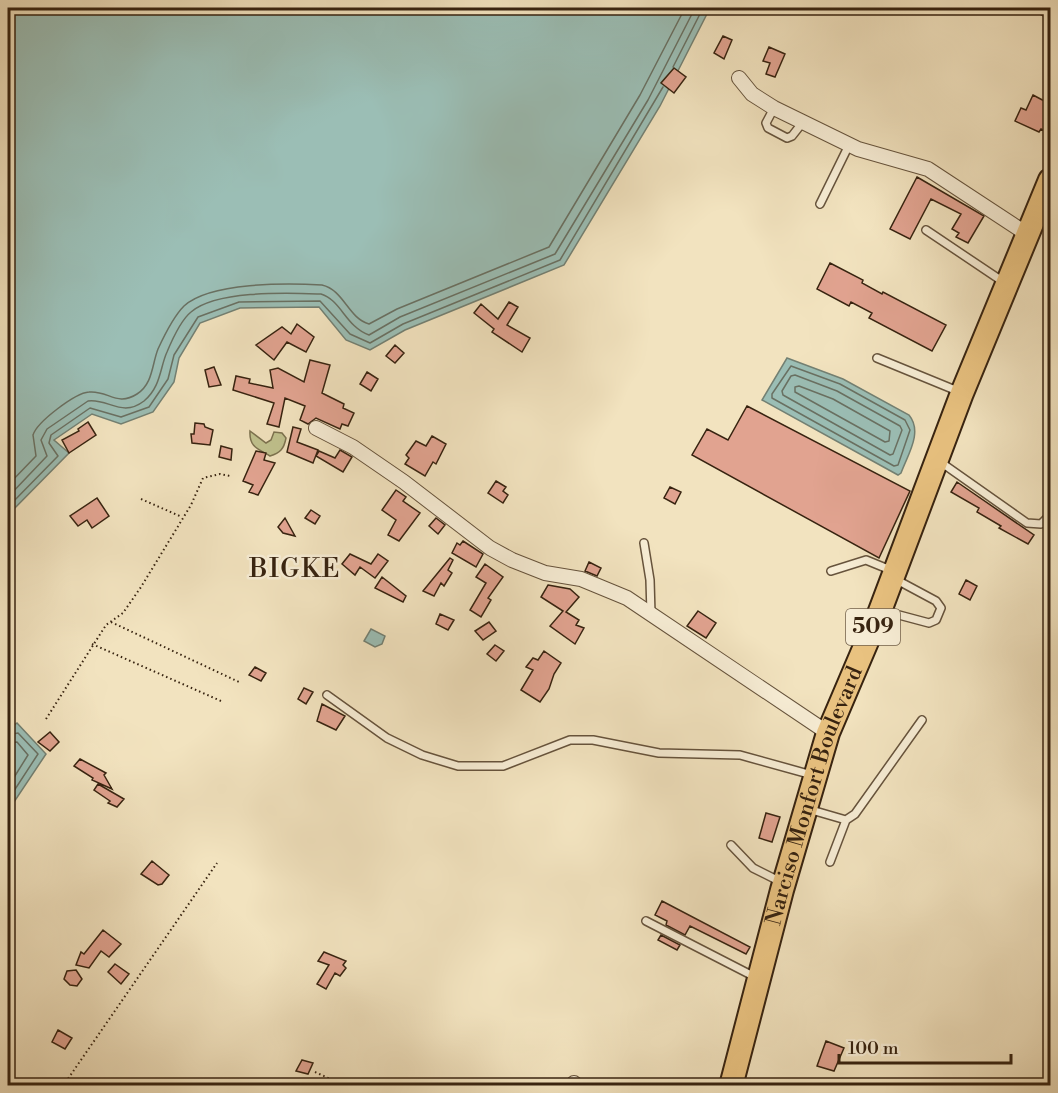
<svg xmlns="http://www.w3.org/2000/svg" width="1058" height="1093" viewBox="0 0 1058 1093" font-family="'Libre Bodoni',serif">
<rect width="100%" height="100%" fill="#f2e3bf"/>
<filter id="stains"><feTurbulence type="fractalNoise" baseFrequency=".00333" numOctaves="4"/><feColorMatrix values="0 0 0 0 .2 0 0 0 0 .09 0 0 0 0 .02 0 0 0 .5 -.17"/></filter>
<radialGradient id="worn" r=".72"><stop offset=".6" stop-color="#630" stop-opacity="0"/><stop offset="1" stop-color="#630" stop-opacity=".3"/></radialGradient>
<path fill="#c0c28e" stroke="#7c724f" stroke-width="1.5" d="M250,431L266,443L271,440L274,432L282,433L286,438C284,449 280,453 270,456C258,449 249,447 250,431Z"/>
<path fill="#9bbeb5" stroke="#738073" stroke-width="1.5" d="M8,8H710L660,106L564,265L405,330L370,350L346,340L319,307L240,308L200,323L179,358L174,382L153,412L121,424L92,414L54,440L69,453L8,515Z
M787,358L843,379L909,415C923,432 908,454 901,473L898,475L762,400Z
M371,629L385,636L382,644L375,647L364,641Z
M17,723L46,754L8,811V730Z"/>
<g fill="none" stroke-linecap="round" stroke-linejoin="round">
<path stroke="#697062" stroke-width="1.5" d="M673,67L703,8
M791,366L840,384L905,420L910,430L898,465L894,466L772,398V394Z
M795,375L837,391L900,426L902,430L893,454L890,455L783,395L782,391L791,376Z
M799,386L833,399L890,431L889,441L885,442L795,392V387Z
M8,485L36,456L33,435C37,422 75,393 89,392C108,390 117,407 137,394C153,384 152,364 158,349C164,336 174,316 184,306C210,282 287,283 322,285C344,290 348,318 369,324L397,309L549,247L640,95L685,8
M8,497L47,456L41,440L47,429L88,401C108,398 122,418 144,401C161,387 160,367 167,352C172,340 181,320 191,312C217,290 287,293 321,294C341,300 346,327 369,335L400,317L555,254L648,100L695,8
M8,507L58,456L49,443L51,435L90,408L121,417L149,407L168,379L174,355L198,317L239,302L320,301L350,334L370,343L403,324L560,260L663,87
M8,735L18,733L38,754L8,800
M8,743L17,742L28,755L8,787"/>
</g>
<path fill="#e1a390" stroke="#372310" stroke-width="1.5" d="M723,36L732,40L724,59L714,53Z
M769,47L785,54L775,77L766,74L770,63L763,61Z
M674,68L686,77L674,93L661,83Z
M1033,95L1050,104V133L1041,129L1039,132L1015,121L1021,108L1026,110Z
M917,177L984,216L968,243L956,237L959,233L952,229L961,214L931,199L910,239L890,229Z
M830,263L863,280L862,283L882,294L883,292L946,325L932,351L869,318L872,313L851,302L849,306L817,289Z
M509,302L518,307L507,325L530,338L522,352L492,332L494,329L474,313L481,304L498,319Z
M297,324L314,337L306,352L287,342L274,360L256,345L282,327L291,334Z
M395,345L404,353L395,363L386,356Z
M310,360L330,365L322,393L344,404L343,408L354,413L348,426L342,424L340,429L316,418L308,424L300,420L305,406L285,398L279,427L267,424L274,403L233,390L236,376L250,379L249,383L273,388L270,370L278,368L304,382Z
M214,367L221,385L209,387L205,370Z
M367,372L378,379L371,391L360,384Z
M747,406L910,491L879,558L692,455L707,429L728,440Z
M88,422L96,435L69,453L62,440L79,431L78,429Z
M195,423L204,424L205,427L213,430L210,445L192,443L191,434H194Z
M293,427L301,429L297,442L318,450L313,463L287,452Z
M432,436L446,444L436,464L433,462L425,476L405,464L409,458L406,455L416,441L426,446Z
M221,446L232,449L231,460L219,457Z
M340,450L352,457L343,472L316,456L319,451L335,458Z
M256,451L266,453L264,460L275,463L258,495L249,492L253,485L243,481Z
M496,481L506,487L503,491L508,495L503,503L488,493Z
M957,482L1034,535L1028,544L999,528L1001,526L977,512L979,508L951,492Z
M670,487L681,492L675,504L664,498Z
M396,490L406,497L403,501L420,513L399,541L388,535L396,520L382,510Z
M97,498L109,516L92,528L87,520L78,526L70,516Z
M311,510L320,516L315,524L305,518Z
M285,518L295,536L283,533L278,527Z
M436,518L445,525L438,534L429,526Z
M463,541L483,554L476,567L452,553L457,543L460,545Z
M350,554L371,564L378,554L388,561L375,578L360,567L355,575L342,564Z
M450,558L453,560L448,570L452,573L444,586L441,583L434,596L423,591Z
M589,562L601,568L597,576L585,571Z
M485,564L503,577L488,598L491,600L481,617L470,610L486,583L476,577Z
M382,577L406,596L403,602L375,588Z
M966,580L977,586L970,600L959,594Z
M548,585L570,589L579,597L566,612L579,620L576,625L584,628L575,644L550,626L563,611L541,597Z
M698,611L716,623L706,638L687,626Z
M440,614L454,620L448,630L436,624Z
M489,622L496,631L483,640L475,631Z
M495,645L504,651L496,661L487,654Z
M544,651L561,663L554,674L549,689L540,702L521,690L533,670L526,667L533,658L538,660Z
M255,667L266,673L261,681L249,675Z
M304,688L313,692L306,704L298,699Z
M322,704L345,716L336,730L317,721Z
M50,732L59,742L50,751L38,742Z
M80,759L106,773L104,775L112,789L92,780L93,778L74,766Z
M98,784L124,799L117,807L108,803L110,801L94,790Z
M766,813L780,817L772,842L759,838Z
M152,861L169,875L162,884L158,885L141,874Z
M662,901L750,947L746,954L690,926L685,935L666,925L667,921L655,915Z
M103,930L121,944L109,957L101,951L89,968L76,965L81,952L84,954Z
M661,935L680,945L677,950L658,940Z
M324,952L346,961L343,965L346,968L340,976L335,973L326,989L317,984L329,965L318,961Z
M115,964L129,974L121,984L108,972Z
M76,970L82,979L77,986L70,985L64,979L67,971Z
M58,1030L72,1038L65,1049L52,1042Z
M826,1041L844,1048L834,1071L817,1066Z
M302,1060L313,1063L308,1074L296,1071Z"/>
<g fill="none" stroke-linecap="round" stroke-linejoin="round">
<g stroke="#66533c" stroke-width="10">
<path id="service" d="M774,108L766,123L768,128L787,138L792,136L803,122
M820,204L849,145
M926,230L1005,283
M877,358L960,392
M939,461L1027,523L1041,524L1050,515
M644,543L650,580L651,614
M831,571L866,560L893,571
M884,611L929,623L936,620L941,608L936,601L895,579
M327,695L387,738L422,755L458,766H503L570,740H593L659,753L740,755L812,775
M808,809L846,820L855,814L922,720
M731,845L753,868L781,882
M830,862L846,820
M646,921L757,978"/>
</g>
<g stroke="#66533c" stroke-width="16">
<path id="minor" d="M1044,8L1050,11
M739,78L752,94L774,108L858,149L928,169L1027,234
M316,428L353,447L404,482L490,548L512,560L545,573L581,579L627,598L828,733
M574,1083L577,1086"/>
</g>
<g stroke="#372310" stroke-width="26">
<g id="primary">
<path id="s1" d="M731,1086L782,890L828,733L880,611L962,393L1050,180"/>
</g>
</g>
<path stroke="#372310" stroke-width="2" stroke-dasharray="1.5 3" stroke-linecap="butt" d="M141,499L182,517
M111,622L239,682
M92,644L221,701
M46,719L106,625L123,613L141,587L191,505L203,478L220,474L230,476
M315,1072L346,1086
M63,1086L217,863"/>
<use href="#service" stroke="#f7edd5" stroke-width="7"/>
<use href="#minor" stroke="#f7edd5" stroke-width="14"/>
<use href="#primary" stroke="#e9c280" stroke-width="22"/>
</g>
<g text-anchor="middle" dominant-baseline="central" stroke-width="5" stroke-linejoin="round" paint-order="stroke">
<rect fill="#f7edd5" stroke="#71604b" stroke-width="1.5" x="846" y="609" width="54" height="36" rx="4.5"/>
<g font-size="21" font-weight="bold" fill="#372310">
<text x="873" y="627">509</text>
</g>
<g font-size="22" fill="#372310" stroke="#f7edd5">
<text stroke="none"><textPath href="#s1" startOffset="302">Narciso Monfort Boulevard</textPath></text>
</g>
<g font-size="26" letter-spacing="1.5" fill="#372310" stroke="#f7edd5">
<text x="295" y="569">BIGKE</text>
</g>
</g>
<rect width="1058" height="1093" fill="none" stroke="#f2e3bf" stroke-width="30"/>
<rect x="9" y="9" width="1040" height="1075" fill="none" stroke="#372310" stroke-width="3"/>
<rect x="15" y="15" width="1028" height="1063" fill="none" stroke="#372310" stroke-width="1.5"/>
<path d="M839 1054v9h172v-9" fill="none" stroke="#372310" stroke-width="3"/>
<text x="848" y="1054" font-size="18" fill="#372310" stroke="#f7edd5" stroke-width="4.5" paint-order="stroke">100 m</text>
<rect width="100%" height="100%" filter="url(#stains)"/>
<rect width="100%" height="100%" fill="url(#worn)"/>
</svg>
